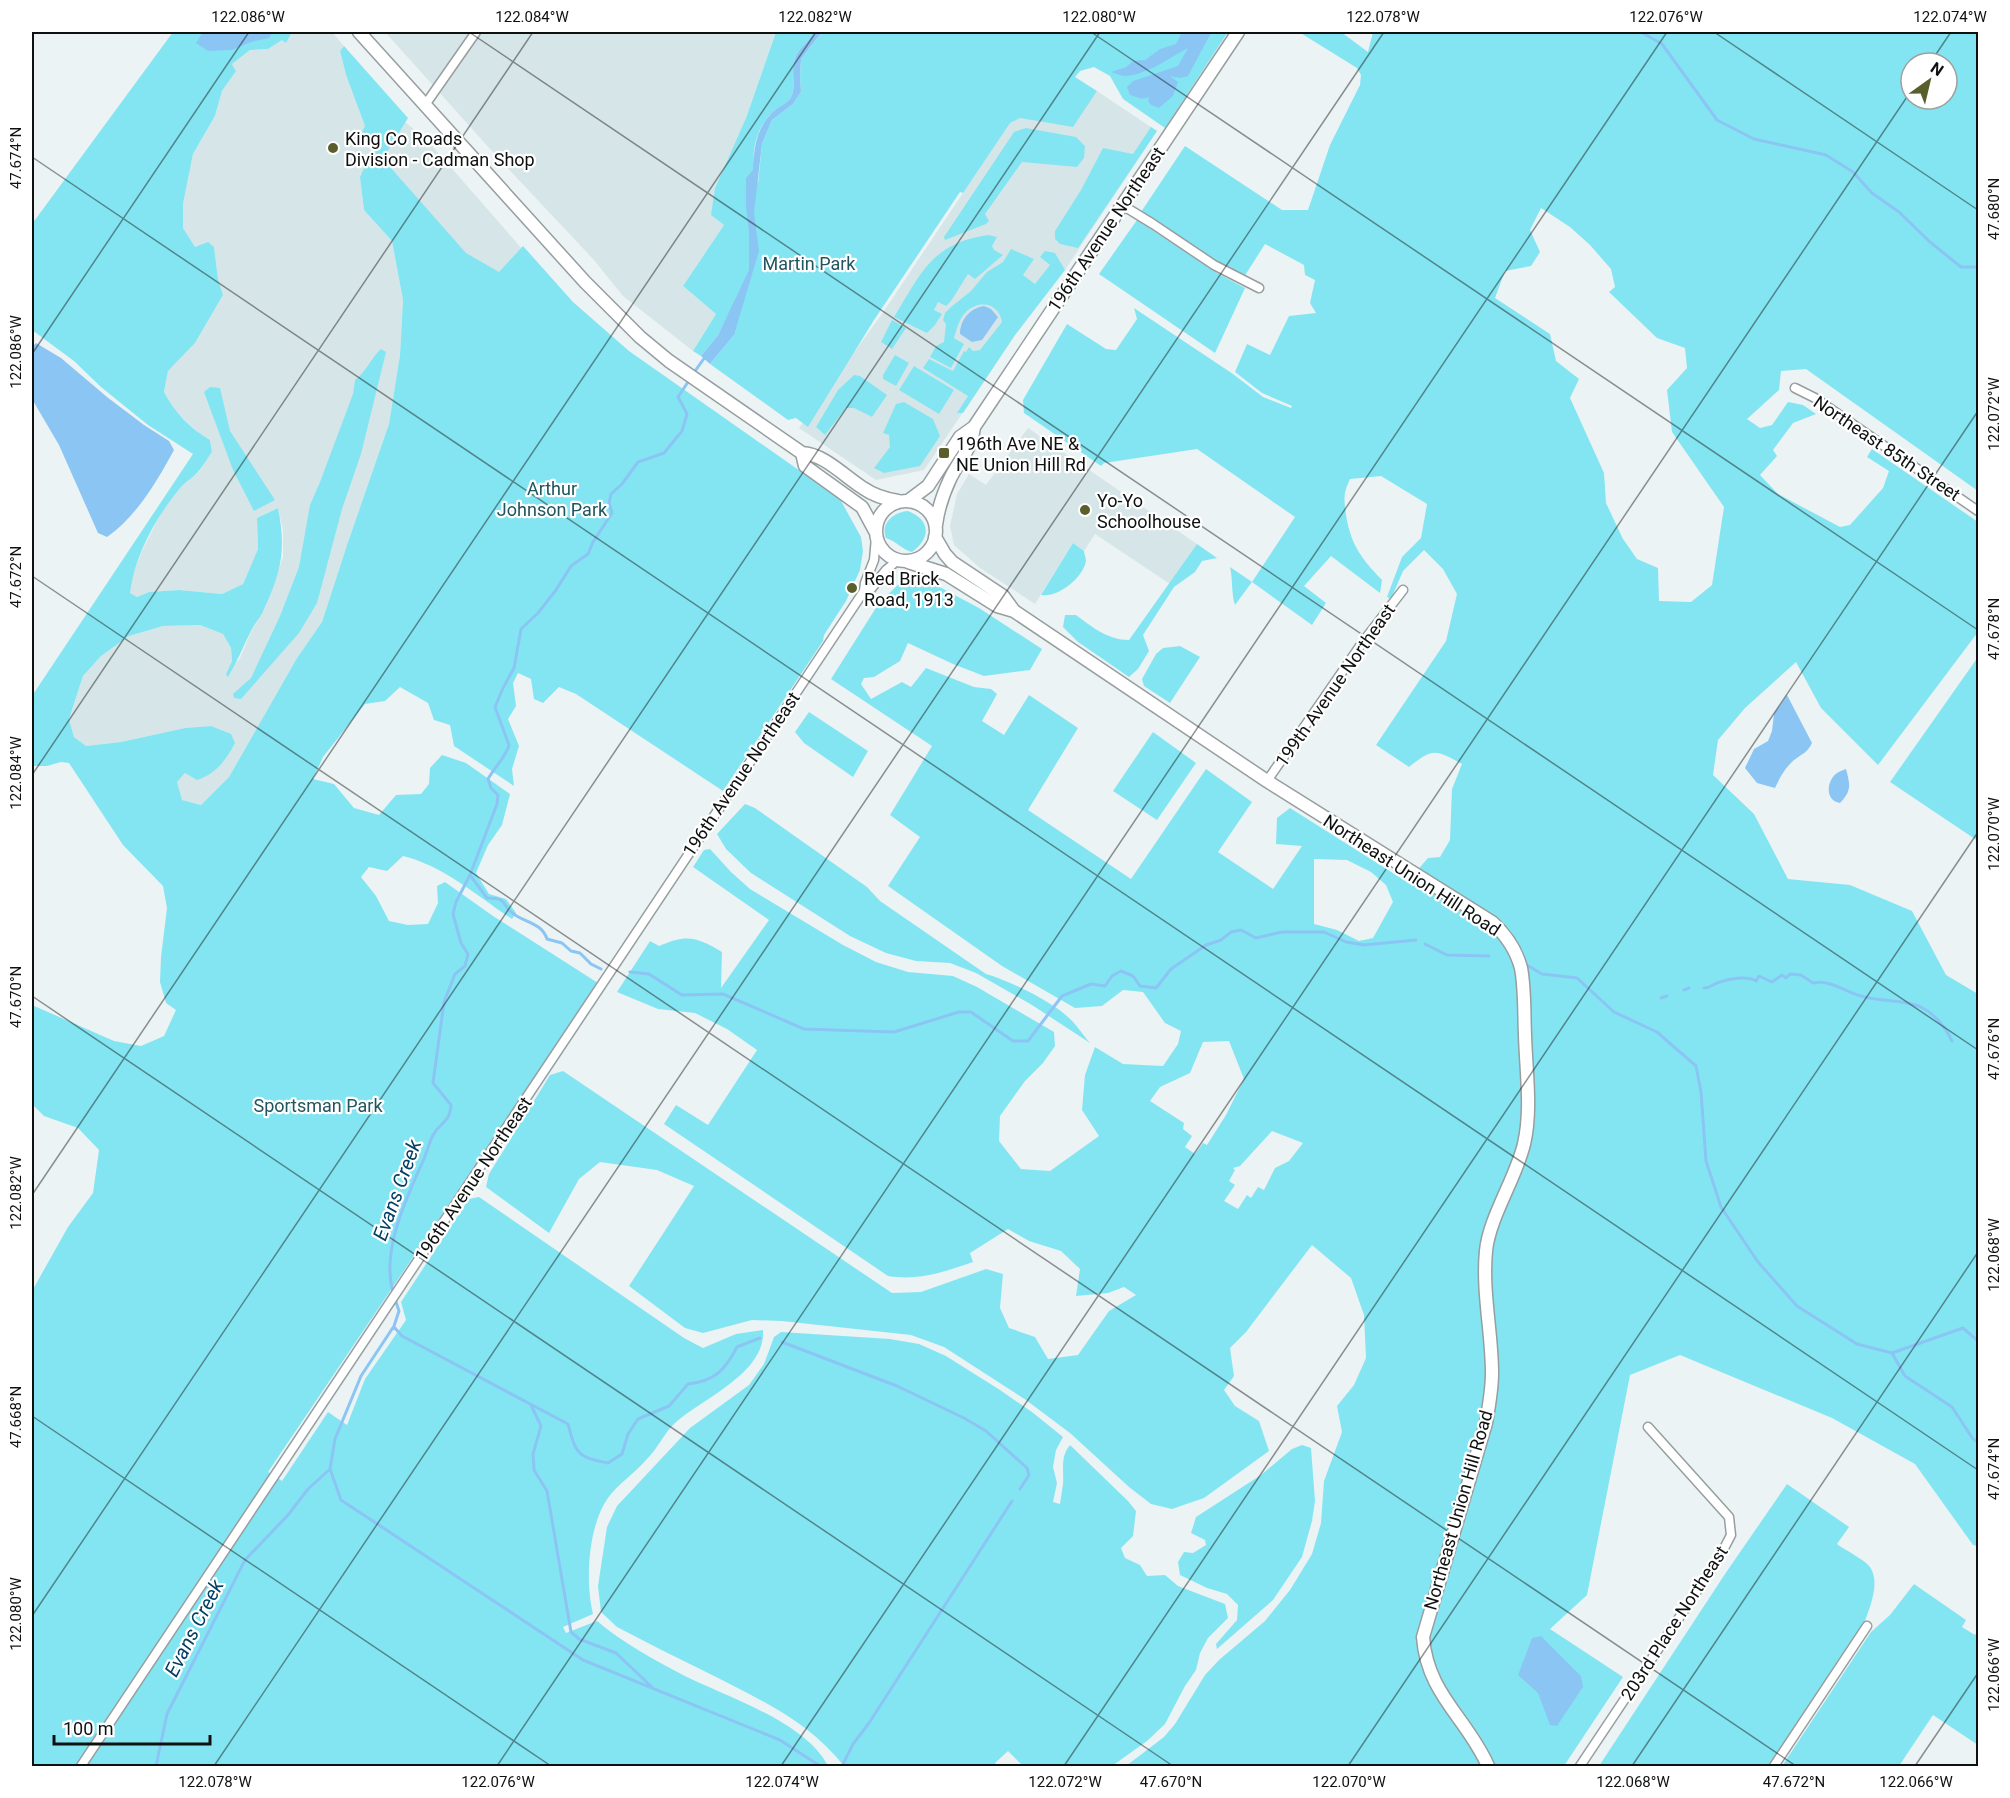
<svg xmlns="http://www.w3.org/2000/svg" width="2010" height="1798" viewBox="0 0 2010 1798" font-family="Roboto,sans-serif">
<rect width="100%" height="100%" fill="#ecf3f4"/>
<path fill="#d6e6e8" d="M292,32H332L344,46L340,51L346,75L365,126L375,142L360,177L364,210L392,241L403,300L400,355L389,424L347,545L322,622L297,658L229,777L201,805L182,800L176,782L185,773L211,726L185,728L121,742L86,746L74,737L69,719L83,676L101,656L129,636L163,626L200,625L223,634L231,648L232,661L226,674L240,658L251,632L265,608L283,557V530L278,508L257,518L258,549L243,584L222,594L179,590L149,592L137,597L130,593L132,577L141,553L163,509L183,484L198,473L212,452L210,440L199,433L175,411L164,392L168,371L195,343L223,295L218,279L214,247L195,248L183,228V204L193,154L215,116L222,91L236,71L232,64L250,50L268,49L282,39L286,42Z
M385,32H776L746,118L715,188L724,225L683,286L716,314L693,351L623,296L593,259L500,160Z
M1097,91L1157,131L1065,270L1015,335L924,470L876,480L799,428L884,311L963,193L1000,102L1079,116Z
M404,121L427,140L523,250L500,275L466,256L382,160Z
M1028,428L1197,544L1170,584L1095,534L1084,551L1073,543L1035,604L980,568L954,545L950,526L957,494L969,474L986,485Z"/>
<path fill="#84e5f2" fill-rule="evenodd" d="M173,32H292L286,43L282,40L268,49L250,50L232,64L236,71L222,91L215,116L193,154L183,204V228L195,247L208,242L214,247L218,279L223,295L195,343L168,371L164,392C175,413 190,428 210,440L212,452C207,459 203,466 198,472C193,478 186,481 181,487C156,517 135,554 130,593L137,597L149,592L179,590L222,594L243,584L258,549L257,518L278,508C286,548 282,570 265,607C262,616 255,623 251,631C243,647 237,662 228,677L226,674L232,661L231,648L223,634L200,625L163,626L129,636L101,656L83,676L69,719L74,737L86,746L121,742L185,728L211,726L231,734L235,743C226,760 216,774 197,780L185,773L177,782L182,800L201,805L229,777L297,658L322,622L347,545L389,424L400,355L403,300L392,241L364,210L360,177L375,142L373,139L362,132L365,126L346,75L340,51L344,46L408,118L383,159L466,253L499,272L523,246L573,302L629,351L840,499L861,537L863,551L860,570L846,601L824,635L823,641L723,791L576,694L559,687L543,703L534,699L531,679L518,673L513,683L516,706L508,719L519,746L512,769L514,786L454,746L450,725L434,720L428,703L400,687L385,701L365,704L323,757L313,779L334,784L354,808L379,815L396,795L421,794L429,784L430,768L442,755L466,763L510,794L502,825L488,845L476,873L489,894L506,899L516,913L512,919C477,896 444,866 403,856L387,871L369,867L361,877L376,896L389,921L408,925L428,924L438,903L437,886L445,882L493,916L598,983L268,1472L282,1481L328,1412L347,1425L365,1379L406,1320L401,1302L469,1199L479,1197L684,1338L703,1348L736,1334L763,1330C766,1373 703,1398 675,1423C664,1433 658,1448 647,1459C635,1473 619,1483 608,1498C588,1526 585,1581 593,1614L563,1627L566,1633L597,1621C623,1643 653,1659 683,1675C726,1697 805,1721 828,1766H32V1291L68,1227L93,1193L99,1150L78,1128L44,1116L32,1104V1005L114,1041L141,1046L164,1036L176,1010L166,1003L160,982L161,957L167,908L163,886L123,845L69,763L61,762L47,766H32V696L193,454L148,425L101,387L74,361L32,330V224Z
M776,32H815C808,43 797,48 794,62C791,74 797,87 790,99C787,104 780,106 775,110C754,127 749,158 758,183L762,144L772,120L793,104L801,92L800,76L801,59L822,32H1228L1165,128L1123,99L1110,76L1094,67L1080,71L1075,77L1097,91L1073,127L1020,118L1010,123L963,193L960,192L874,320L808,427L796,418L788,420L710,364L734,335L728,315L718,335L701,356L693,351L716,314L683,286L724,225L711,215L715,188L746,118Z
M1299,32H1341L1368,52L1373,32H1978V491L1806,369L1781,371L1779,390L1747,419L1760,428L1772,425L1788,402L1803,405L1816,414L1793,423L1773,450L1777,456L1760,475L1778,494L1840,527L1850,525L1883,488L1889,471L1867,457L1872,449L1978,522V632L1878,765L1821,708L1796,662L1745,708L1718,740L1713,775L1754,814L1788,879L1850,885L1912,911L1946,975L1978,994V1546L1973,1545L1915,1464L1832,1418L1680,1355L1630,1375L1587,1595L1550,1629L1623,1677L1564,1766L1555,1764L1553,1766H1126L1164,1737L1175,1724L1205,1675L1219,1660L1265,1621L1290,1590L1312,1554L1321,1523L1324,1481L1342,1432L1337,1406L1354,1385L1366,1358L1364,1315L1351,1278L1312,1245L1246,1332L1230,1348L1234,1376L1224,1390L1235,1406L1259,1421L1269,1451L1204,1498L1172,1509L1151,1504L1129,1487L1070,1433L1026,1400L944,1347L911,1335L782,1321L752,1320L703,1333L685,1328L629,1286L694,1186L657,1170L600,1162L579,1179L549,1233L486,1187L489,1174L550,1075L563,1071L892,1293L921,1292L986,1269L1003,1274L1000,1308L1009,1328L1035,1337L1048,1359L1078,1355L1109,1311L1136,1295L1124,1287L1108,1293L1076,1296L1080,1269L1061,1251L1029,1241L1008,1229L970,1253L973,1262C944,1272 919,1281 888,1276L664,1124L676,1105L708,1125L757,1050L727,1029L695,1013L658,1009L617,992L650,941L659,946C688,934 696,937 722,952L721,988L769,920L693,867L704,850L710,849L731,872L750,889L843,945L876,962L908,972L953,976L977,987L1054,1032L1055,1046L1043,1063L1025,1081L1000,1116L999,1141L1021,1169L1050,1171L1099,1136L1082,1110L1085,1075L1095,1047L1123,1064L1163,1066L1178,1044L1181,1031L1165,1023L1143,992L1123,990L1102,1006L1075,1008L1002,966L888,886L920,837L890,815L932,746L831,679L879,603L902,581L932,583L979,608L1042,649L1030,670L984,676L953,664L908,643L900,661L874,677L864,678L861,684L871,699L902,682L911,687L926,668L974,687L991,689L997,694L982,721L1004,735L1029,695L1078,728L1028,810L1131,879L1206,769L1252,802L1218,852L1273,889L1302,846L1276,844L1277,818L1290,808L1407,882L1428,858L1440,857L1450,840L1452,789L1462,764C1435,749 1433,748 1409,767L1376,745L1446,641L1457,594L1443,569L1424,550L1403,571L1391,599L1387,597L1402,557L1421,538L1427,504L1381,476L1350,479C1343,494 1344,498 1346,515C1351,545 1361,558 1382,580L1380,593L1331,556L1304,586L1326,603L1312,625L1252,582L1235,605C1231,592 1233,580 1230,567L1252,582L1295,517L1197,449L1104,463L1101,466L1024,413L1023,400L1067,324L1106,349L1116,350L1137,319L1134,308L1233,374L1263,397L1291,408L1292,406L1262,393L1235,372L1247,344L1270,355L1289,316L1316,313L1310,303L1315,280L1305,275L1304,265L1265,244L1244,277L1213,260L1141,212L1185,146L1282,210H1308L1330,145L1360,85L1361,75L1357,68ZM1911,63H1947V99H1911ZM1541,208L1570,227L1590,245L1611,269L1615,287L1609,292L1657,338L1685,348L1687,368L1667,390L1672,432L1724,507L1712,585L1691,602L1659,601L1658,568L1637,559L1623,539L1606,503L1604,473L1570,398L1579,379L1556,361L1550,334L1495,298L1505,271L1531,266L1540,252L1530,230ZM1314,859L1347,860L1371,872L1386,885L1393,902L1373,938L1359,941L1337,930L1314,924ZM1229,1041L1244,1079L1226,1115L1207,1145L1203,1143L1195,1154L1185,1147L1192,1136L1183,1129L1184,1123L1150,1101L1160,1087L1190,1073L1203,1042ZM1272,1131L1303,1143L1289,1161L1275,1168L1264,1190L1258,1187L1251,1198L1247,1195L1238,1209L1224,1201L1235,1185L1229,1181L1235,1170L1233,1168L1240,1166Z
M1151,127L1157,131L1078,248L1060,244L1055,239V231L1081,190L1103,148L1133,154Z
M1026,128L1076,137L1085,146L1084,158L1077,167L1022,162L985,214L989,221L986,224L945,240L944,237L1014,132Z
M1137,220L1217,273L1245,288L1215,353L1099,274Z
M988,235L997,237L992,246L994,250L1003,255L975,279L968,274L951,301L946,306L938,302L934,310L942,314L935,325L927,333L894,317C921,273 932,243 988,235Z
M1011,249L1034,259L1023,275L1035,284L1050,265L1040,257L1045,251L1055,253L1065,270L1015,335L963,413H957L968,396L923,368L929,359L953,371L964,351L966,352L969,347L973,351L980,350L1002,322C999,303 979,299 966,312C959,319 957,328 954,338L964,344L951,368L930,357L936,346L944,342L946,324L943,320L945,313L951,307L971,291L987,272L1003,262Z
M892,320L906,328L892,349L881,342Z
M381,349L386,352L361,454L342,509L317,603L299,633L241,699L234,698L233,694L251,678L280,616L299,567L310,505L320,482L353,394L355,380C366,372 371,358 381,349Z
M895,355L909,363L896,386L883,379V375Z
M914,366L954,390L939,414L899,390Z
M854,375L860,376L887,395L872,417L854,408H846L825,435L816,427L838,390Z
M210,387L220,388L230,431L275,500L254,511L233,470L204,392Z
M904,402L933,419L940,436L920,466L884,473L874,468L890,447L889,435L883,433L896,404Z
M908,511C931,520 931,538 912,552C903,550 896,541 886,538C880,522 895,512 908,511Z
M1073,543L1084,551C1084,552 1086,559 1086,561C1083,578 1058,598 1041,595Z
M1197,544L1217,558L1202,561L1195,572L1174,587L1143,635L1149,651L1138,669L1129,677L1078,642L1063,627L1065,615H1076C1092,627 1108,640 1129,640Z
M1180,646L1200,657L1170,703L1144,686L1142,679L1156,654L1163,648Z
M1978,657V841L1890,782Z
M809,712L868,751L853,777L804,743L795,732Z
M1153,732L1196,763L1157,820L1113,791Z
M745,804L755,808L867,887L880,901L986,974C1008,980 1053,1002 1069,1018C1077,1025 1083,1035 1090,1043L1032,1005L976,973L950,963L916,961L886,953L850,936L751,873L726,849L717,834Z
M781,1332L890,1339L919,1344L946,1356L1000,1390L1032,1412L1063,1437L1056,1450L1053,1467L1057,1483L1053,1502L1060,1504C1061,1497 1062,1491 1063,1484C1064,1469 1060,1457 1070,1445L1128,1501L1136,1511L1133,1536L1121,1548L1125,1558L1140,1565L1147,1576L1165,1575L1178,1586L1225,1604L1228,1618L1208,1638L1200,1653L1196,1670L1185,1686L1165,1724L1147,1741L1112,1766H1023L1008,1751L995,1763L997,1766H844C808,1720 755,1697 704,1671C675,1657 646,1642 617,1627L601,1612L598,1586L607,1527L617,1506L690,1428L749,1385L764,1364L774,1337Z
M1302,1445L1311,1448L1315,1501L1312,1521L1302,1557L1273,1600L1217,1649L1216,1644L1237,1620L1238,1605L1227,1594L1207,1588L1180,1575L1178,1562L1184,1552L1193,1553L1206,1545L1205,1540L1191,1533L1196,1517L1261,1475L1292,1449Z
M1787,1484L1849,1527L1837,1544C1845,1550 1865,1560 1870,1567C1881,1583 1869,1609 1864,1624L1768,1766H1599L1725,1574Z
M1914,1584L1966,1620L1962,1627L1975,1635L1978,1630V1745L1933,1715L1899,1766H1782L1871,1632L1890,1615Z"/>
<path fill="#8bc5f4" d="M203,32H273L269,38L251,42L232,50L208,51L196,43Z
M815,32H822L801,59L800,76L801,92L793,104L772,120L762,144L754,213L759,251L734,335L710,364L701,356L718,335L749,270V231L746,207V178L753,170C754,148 756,126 775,110C780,106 786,104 790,99C797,88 791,75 794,62C797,48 808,43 815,32Z
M1182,32L1211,33L1188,76L1180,78L1170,76L1178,82L1173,96L1159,108L1151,105L1148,101L1149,97L1142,99L1130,95L1127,87L1133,81L1178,66L1188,48C1169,58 1147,75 1125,76C1121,76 1115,73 1111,72L1126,67L1133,61L1145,60L1160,49L1176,44Z
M984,306L991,309L998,317L982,340L972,342L960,334C960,320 970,308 984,306Z
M36,343L61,358L107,397L144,425L169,441L174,450C157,481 137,516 107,537L98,533L59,445L32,399V347Z
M1787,695L1812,743C1808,752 1802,754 1794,760C1785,768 1780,777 1775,788L1757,783L1745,768L1754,749L1768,741L1772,731L1774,714Z
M1846,769C1850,784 1852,791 1840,803C1825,801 1826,781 1837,773C1840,771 1843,770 1846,769Z
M1541,1636L1581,1676L1583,1687L1557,1726L1550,1725L1538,1693L1518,1675L1532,1638Z"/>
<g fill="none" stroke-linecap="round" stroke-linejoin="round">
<path stroke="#8bc5f4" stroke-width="3" d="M1641,32L1662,44L1717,120L1754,139L1826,155L1853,172L1872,193L1899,212L1930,242L1961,267H1978
M693,374L705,357
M470,875L487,898C492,898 497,898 501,900C505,903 507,908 510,911C522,923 541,921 547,939L562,943L571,951L580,953L591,964L601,969
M1425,944L1447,955L1489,956
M1525,964L1542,974L1577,978L1614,1012L1657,1032L1696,1066L1701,1092L1706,1161L1721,1207L1758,1262L1797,1306L1857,1344L1892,1353L1963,1328L1978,1341
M630,972L649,974L682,995L723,994L804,1029L894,1032L959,1012H971L1013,1041H1028L1062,996L1091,984L1105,986L1112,976L1121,971L1133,976L1140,986L1156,988L1171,969L1206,945L1221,940L1231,932L1241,930L1256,938L1282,932H1324L1346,942L1364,945L1416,940
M1704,988C1710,988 1712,985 1717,983C1727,979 1747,975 1756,981L1759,976L1772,982L1782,975L1786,978L1790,974L1801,975L1813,983C1829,979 1846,992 1861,996C1880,1002 1904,999 1921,1007C1936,1015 1945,1026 1952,1041
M1684,990L1689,988
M1661,998L1667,996
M393,1292C381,1251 406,1199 423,1161C427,1152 429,1143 433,1135C441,1121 450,1123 451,1105L433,1083L444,1002L455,974L465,966L468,954L461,943L453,914L456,902L470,875L497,804L498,795L491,788L488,779C493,770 508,753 509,745L495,707L503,688L514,668L521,629L538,613L556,590L571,566L588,554L593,542L612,513L609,503L611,494L622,484L638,462L664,453L682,431L687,414L678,397L690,379
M394,1327L402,1336L568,1424C576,1454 577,1457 608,1463L622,1454L628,1434L638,1419L669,1406L688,1384C715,1381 725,1370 737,1347L760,1338
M782,1342L897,1386L964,1418L986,1431L1027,1468L1029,1475L1020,1489
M1892,1353L1905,1376L1952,1407L1973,1439L1978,1442
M531,1405L541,1426L533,1454L534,1470L547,1491L571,1632L579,1639L616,1653L654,1689
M330,1469L341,1500L583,1660L780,1740L820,1766
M156,1766L167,1714L245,1560L288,1515L308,1489L330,1469L335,1439L361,1376L394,1326L399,1311L395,1299
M842,1766L853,1744L869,1723L1012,1501"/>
<g stroke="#979e9f" stroke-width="11">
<path id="street" d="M425,105L476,32
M1122,205L1153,224L1214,265L1259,288
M1795,388L1815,398L1978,511
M864,591L865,583L874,560L876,537
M1267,781L1362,643L1403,590
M81,1766L864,591L871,589L886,570L898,560
M1580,1766L1719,1558L1731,1535L1729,1517L1648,1427
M1774,1766L1867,1626"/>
</g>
<g stroke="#979e9f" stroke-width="15">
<path id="secondary" d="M359,32L585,282L640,337L669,361L802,453C824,454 844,476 863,488C873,495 885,499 898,501
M802,453L805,466L862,507L875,531
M876 531a30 30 0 1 1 60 0a30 30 0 1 1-60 0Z
M908,501L928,486L960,437L974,427L1238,32
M936,525C938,509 943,494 950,479C960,458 971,451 974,427
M935,537L945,554L952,562L1003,596L1014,611L1267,781L1492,922C1506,935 1516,949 1521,968C1525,989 1524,1013 1525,1035C1526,1071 1532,1110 1524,1144C1516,1178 1489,1218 1486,1251C1482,1292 1492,1333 1492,1373C1492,1390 1489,1406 1486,1423L1423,1637C1427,1694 1467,1718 1488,1766
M908,562L946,574L997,606L1014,611"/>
</g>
<use href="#street" stroke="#fff" stroke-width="8"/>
<use href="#secondary" stroke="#fff" stroke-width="12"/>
</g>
<path fill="none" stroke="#0f1111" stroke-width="1.5" stroke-opacity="0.45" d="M469,32L1978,1050M1091,32L1978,630M1714,32L1978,210M1930,63L1951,32M32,157L1978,1470M32,354L249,32M32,576L1796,1766M32,775L533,32M32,996L1173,1766M32,1195L816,32M32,1416L551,1766M32,1616L1100,32M214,1766L1384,32M497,1766L1667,32M781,1766L1911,91M1064,1766L1978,411M1348,1766L1978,832M1632,1766L1978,1252M1915,1766L1978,1673"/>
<g fill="#5a5e2b" stroke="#fff" stroke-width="2">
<circle cx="333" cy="148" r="6"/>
<rect x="938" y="447" width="12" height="12" rx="3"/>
<circle cx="1085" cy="510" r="6"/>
<circle cx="852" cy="588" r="6"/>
</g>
<g text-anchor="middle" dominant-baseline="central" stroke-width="4.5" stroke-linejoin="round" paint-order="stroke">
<g font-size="18" fill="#0f1111" stroke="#fff" text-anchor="start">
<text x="345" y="138">King Co Roads<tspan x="345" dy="21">Division - Cadman Shop</tspan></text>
<text x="956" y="443">196th Ave NE &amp;<tspan x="956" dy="21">NE Union Hill Rd</tspan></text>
<text x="1097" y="500">Yo-Yo<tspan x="1097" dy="21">Schoolhouse</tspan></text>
<text x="864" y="578">Red Brick<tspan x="864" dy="21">Road, 1913</tspan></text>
</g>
<g font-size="18" fill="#0f1111" stroke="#fff">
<text transform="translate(1106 229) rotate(-56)">196th Avenue Northeast</text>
<text transform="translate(1887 448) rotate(34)">Northeast 85th Street</text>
<text transform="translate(1335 685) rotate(-55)">199th Avenue Northeast</text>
<text transform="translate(741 774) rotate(-56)">196th Avenue Northeast</text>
<text transform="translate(1412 875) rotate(33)">Northeast Union Hill Road</text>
<text transform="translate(473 1179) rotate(-56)">196th Avenue Northeast</text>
<text transform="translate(1458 1510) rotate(-74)">Northeast Union Hill Road</text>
<text transform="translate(1674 1623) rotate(-57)">203rd Place Northeast</text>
</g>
<g font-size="18" fill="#20565d" stroke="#fff">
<text x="809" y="263">Martin Park</text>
<text x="552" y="488">Arthur<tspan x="552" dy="21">Johnson Park</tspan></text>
<text x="318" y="1105">Sportsman Park</text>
</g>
<g font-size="20" font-style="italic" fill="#023f64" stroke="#fff">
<text transform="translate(397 1190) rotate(-70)">Evans Creek</text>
<text transform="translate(194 1628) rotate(-63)">Evans Creek</text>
</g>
</g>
<rect width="2010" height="1798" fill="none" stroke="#ffffff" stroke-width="66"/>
<g transform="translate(1929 81) rotate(34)"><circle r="28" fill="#ffffff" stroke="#9fa0a0" stroke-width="1.5"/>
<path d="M0-4.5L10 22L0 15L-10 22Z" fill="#5a5e2b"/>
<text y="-9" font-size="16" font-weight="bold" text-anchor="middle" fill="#0f1111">N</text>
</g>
<path d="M54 1735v9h156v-9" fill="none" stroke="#0f1111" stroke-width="3"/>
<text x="63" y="1735" font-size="18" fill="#0f1111" stroke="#ffffff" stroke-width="4.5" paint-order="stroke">100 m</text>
<rect x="33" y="33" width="1944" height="1732" fill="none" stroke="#0f1111" stroke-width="2"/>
<g font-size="15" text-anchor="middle" fill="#0f1111">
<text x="248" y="22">122.086°W</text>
<text x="532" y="22">122.084°W</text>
<text x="815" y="22">122.082°W</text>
<text x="1099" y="22">122.080°W</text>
<text x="1383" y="22">122.078°W</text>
<text x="1666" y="22">122.076°W</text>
<text x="1950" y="22">122.074°W</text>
<text transform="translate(16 158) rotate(-90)" y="5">47.674°N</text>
<text transform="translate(1994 209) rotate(-90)" y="5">47.680°N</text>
<text transform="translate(16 352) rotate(-90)" y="5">122.086°W</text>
<text transform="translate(1994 414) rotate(-90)" y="5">122.072°W</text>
<text transform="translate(16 577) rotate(-90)" y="5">47.672°N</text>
<text transform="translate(1994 629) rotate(-90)" y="5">47.678°N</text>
<text transform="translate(16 773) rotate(-90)" y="5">122.084°W</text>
<text transform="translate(1994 834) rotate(-90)" y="5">122.070°W</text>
<text transform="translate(16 997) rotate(-90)" y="5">47.670°N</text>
<text transform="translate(1994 1049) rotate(-90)" y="5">47.676°N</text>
<text transform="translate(16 1193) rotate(-90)" y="5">122.082°W</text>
<text transform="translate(1994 1255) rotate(-90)" y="5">122.068°W</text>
<text transform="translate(16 1417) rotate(-90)" y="5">47.668°N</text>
<text transform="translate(1994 1469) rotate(-90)" y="5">47.674°N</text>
<text transform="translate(16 1614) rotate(-90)" y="5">122.080°W</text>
<text transform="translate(1994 1675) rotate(-90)" y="5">122.066°W</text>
<text x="215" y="1787">122.078°W</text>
<text x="498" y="1787">122.076°W</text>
<text x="782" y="1787">122.074°W</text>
<text x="1065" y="1787">122.072°W</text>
<text x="1171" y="1787">47.670°N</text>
<text x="1349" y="1787">122.070°W</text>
<text x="1633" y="1787">122.068°W</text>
<text x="1794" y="1787">47.672°N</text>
<text x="1916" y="1787">122.066°W</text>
</g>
</svg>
